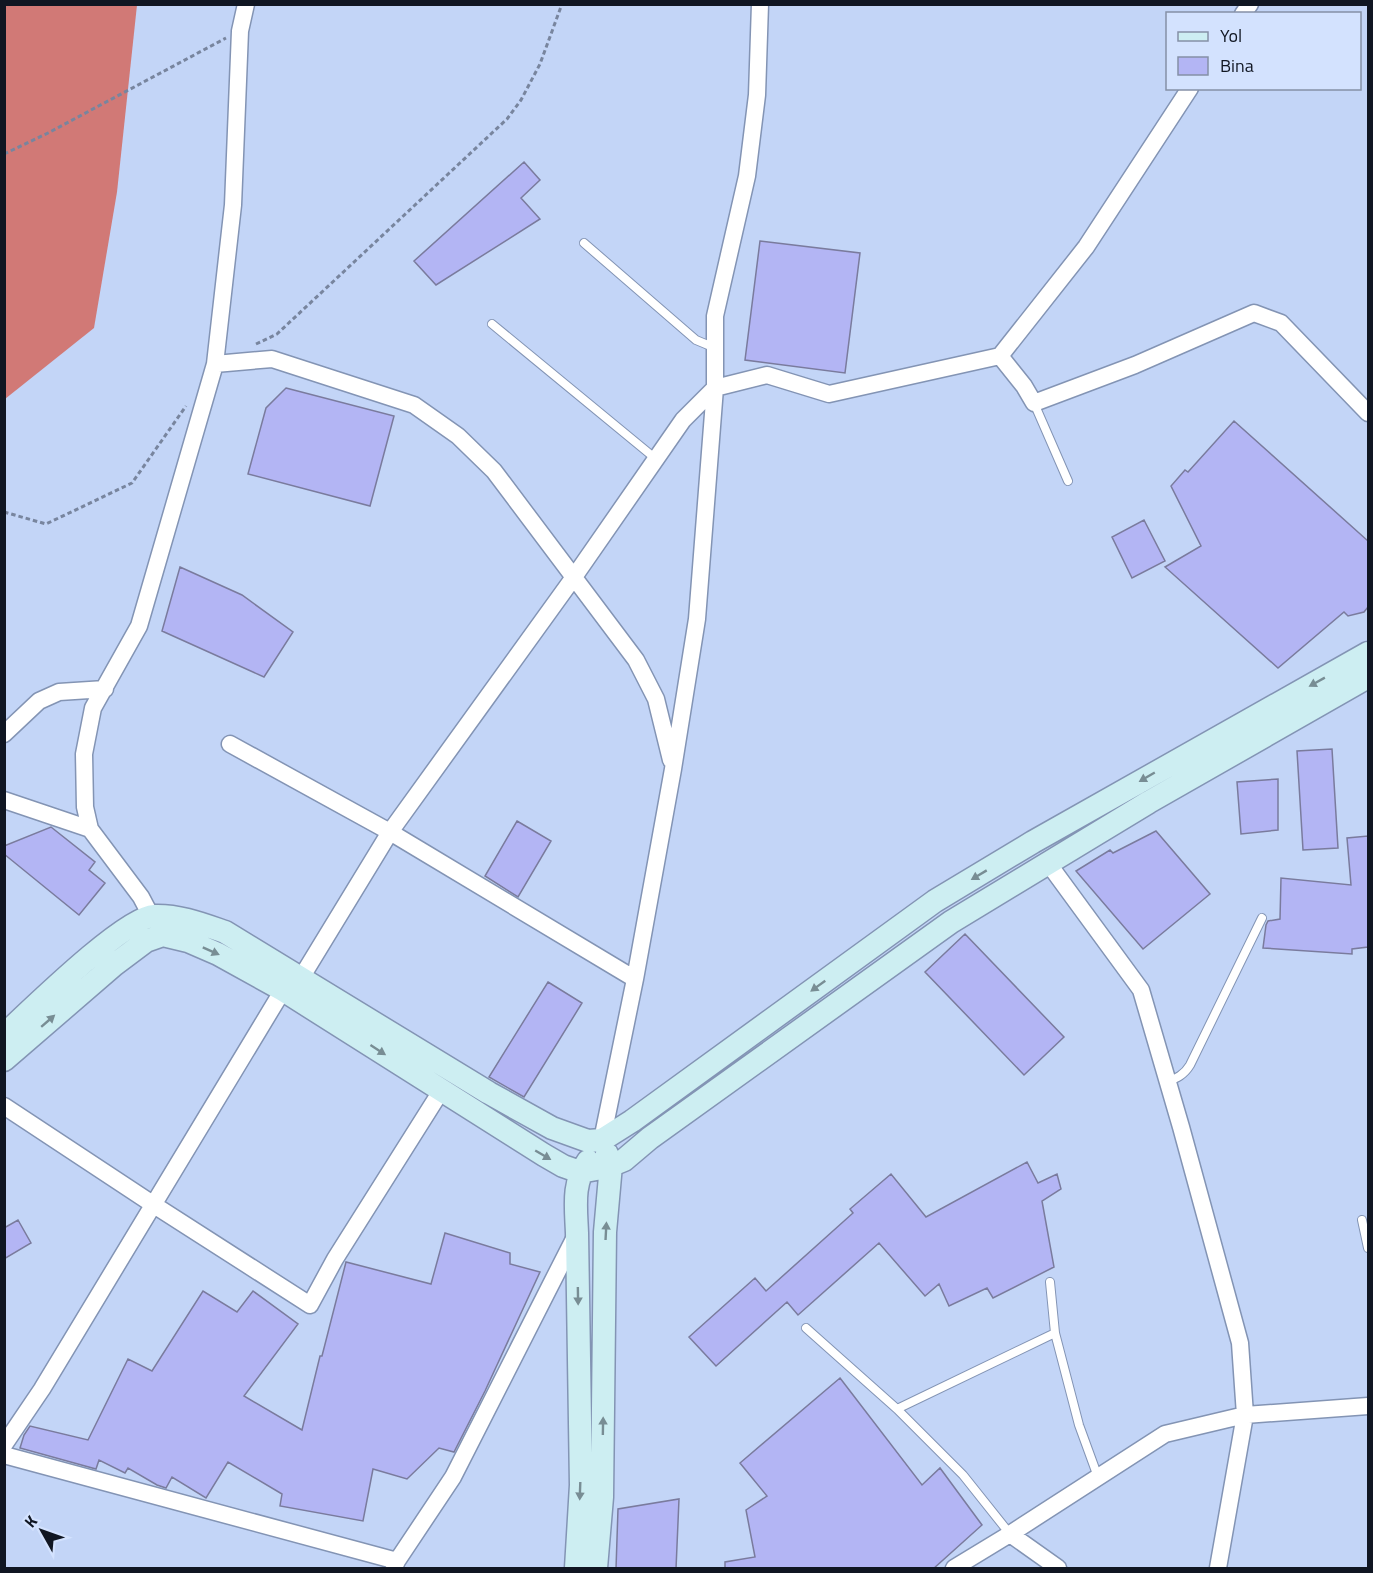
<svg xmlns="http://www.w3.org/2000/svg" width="1373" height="1573" viewBox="0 0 1373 1573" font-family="'Titillium Web',sans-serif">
<rect width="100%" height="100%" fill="#c3d5f7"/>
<path fill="#d17976" d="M5,4L137,5L117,192L94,328L5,399Z"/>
<path fill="#b3b5f4" stroke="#7a7b9d" stroke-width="1.5" d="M524,162L540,180L521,198L540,219L436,285L414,261Z
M760,241L860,253L845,373L745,360Z
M286,388L394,416L370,506L248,474L266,408Z
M1234,421L1368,541V607L1364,612L1348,616L1344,612L1278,668L1165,567L1201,546L1171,486L1185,470L1188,472Z
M1144,520L1165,561L1132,578L1112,537Z
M180,567L242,595L293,632L264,677L162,631Z
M1332,749L1338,848L1303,850L1297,751Z
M1278,779V830L1241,834L1237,782Z
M517,821L551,841L518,897L485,876Z
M51,827L95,862L89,870L105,883L79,915L4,854V846Z
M1156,831L1210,894L1143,949L1076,871L1110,850L1113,853Z
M1368,836V947L1352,949V954L1263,948L1266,925L1268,921L1280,919L1281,878L1351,885L1347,838Z
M965,934L1064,1037L1024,1075L925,972Z
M548,982L582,1003L524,1097L489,1077Z
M1027,1162L1038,1183L1057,1174L1061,1189L1042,1201L1054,1267L993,1298L987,1288L949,1306L939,1284L925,1296L879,1243L798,1315L787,1302L716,1366L689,1337L755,1278L766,1291L853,1213L850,1209L891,1174L926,1217Z
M18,1220L31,1243L4,1259V1228Z
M445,1233L510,1253V1264L540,1272L485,1391L454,1452L439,1448L407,1479L373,1469L363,1521L280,1506L282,1494L228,1462L206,1498L172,1477L166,1488L157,1485L128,1468L125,1473L99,1460L96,1469L20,1448L24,1435L30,1426L88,1440L128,1359L152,1371L203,1291L237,1312L253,1291L298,1324L244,1396L302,1430L320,1356H322L346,1262L431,1284Z
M840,1378L922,1485L940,1468L982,1525L933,1569H725V1562L755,1557L746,1510L767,1496L740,1463Z
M679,1499L676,1569H616L618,1509Z"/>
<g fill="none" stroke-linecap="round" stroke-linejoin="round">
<g stroke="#8394b4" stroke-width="10">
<path id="lane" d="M584,243L696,340L708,345H715
M492,324L656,459
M1034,403L1068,481
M1167,1082C1177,1078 1184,1075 1190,1065L1262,918
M1362,1220L1368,1248
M1050,1282L1055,1333L1079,1425L1098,1477
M806,1328L897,1409L963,1475L1010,1534
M897,1409L1055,1333"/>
</g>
<g stroke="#8394b4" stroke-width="19">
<path id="street" d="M1243,14L1250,4
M1000,356L1024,386L1034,403L1135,365L1254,313L1281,323L1368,413
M215,364L272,359L414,405L458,436L494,471L636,660L656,699L671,760
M4,734L39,701L59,692L105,689
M230,744L390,832L635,979
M4,800L90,829
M1048,863L1141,990L1181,1127L1240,1343L1245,1415L1218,1568
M151,916L141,897L90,829L85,807L84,754L93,708L139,626L215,364L233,205L240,31L246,4
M301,978L390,832L574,577L683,420L715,388L767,375L829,394L1000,356L1086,247L1190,88
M4,1106L154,1205L310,1305L335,1259L441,1091
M602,1140L635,979L673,769L697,619L715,388V316L747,176L757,95L760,4
M4,1445L42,1389L283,990
M4,1455L397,1561
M1010,1534L1058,1568
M394,1568L397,1561L453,1477L576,1235
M954,1568L1010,1534L1165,1434L1245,1415L1368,1406"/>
</g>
<g stroke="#8394b4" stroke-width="25">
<path id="secondary" d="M4,1035C29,1012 125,917 154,916C179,915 202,924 225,932L489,1093L552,1128L588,1141L602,1140L632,1121L935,901L1033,842L1368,653
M4,1060L114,965L146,941L163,935L188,941L218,954L283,990L544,1155L563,1166L580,1172L607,1167L624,1160L650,1138L951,922L1149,802L1368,677
M576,1568L581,1485L577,1233C576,1207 572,1183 588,1161
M596,1568L602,1497L605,1232L611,1165L607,1154"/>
</g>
<path stroke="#78859e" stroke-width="3" stroke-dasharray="4.5 3" stroke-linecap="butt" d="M4,154L48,133L226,38
M256,344L277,334L507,119L521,100L540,64L562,4
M4,512L46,524L132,483L186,406"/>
<use href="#lane" stroke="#fff" stroke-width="8"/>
<use href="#street" stroke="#fff" stroke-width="16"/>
<use href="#secondary" stroke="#cdeef2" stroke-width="22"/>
</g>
<defs><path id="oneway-solid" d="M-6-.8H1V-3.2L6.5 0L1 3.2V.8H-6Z" transform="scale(1.5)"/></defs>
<g fill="#788d94">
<use href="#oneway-solid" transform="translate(1317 682) rotate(151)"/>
<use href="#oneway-solid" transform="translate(1147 777) rotate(150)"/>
<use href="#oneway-solid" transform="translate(979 875) rotate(149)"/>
<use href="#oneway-solid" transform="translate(211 951) rotate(24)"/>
<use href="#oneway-solid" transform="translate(818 986) rotate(144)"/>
<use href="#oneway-solid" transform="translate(48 1021) rotate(-41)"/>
<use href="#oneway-solid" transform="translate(378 1050) rotate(33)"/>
<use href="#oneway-solid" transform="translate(543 1155) rotate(30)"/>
<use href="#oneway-solid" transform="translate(606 1231) rotate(-87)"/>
<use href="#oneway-solid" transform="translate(578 1296) rotate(89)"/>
<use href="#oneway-solid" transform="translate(603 1426) rotate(-89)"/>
<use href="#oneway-solid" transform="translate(580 1491) rotate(92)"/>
</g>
<rect width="1373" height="1573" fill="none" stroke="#101622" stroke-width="12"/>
<rect x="1166" y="12" width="195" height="78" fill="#d3e2fe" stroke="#8590a6" stroke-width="1.5"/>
<rect x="1178" y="32" width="30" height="9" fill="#cdeef2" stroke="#8590a6" stroke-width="1.5"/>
<text x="1220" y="42" font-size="18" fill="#101622">Yol</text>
<rect x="1178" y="57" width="30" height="18" fill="#b3b5f4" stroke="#8590a6" stroke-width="1.5"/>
<text x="1220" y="72" font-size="18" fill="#101622">Bina</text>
<g transform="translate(42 1531) rotate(310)" stroke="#d3e2fe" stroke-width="4.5" paint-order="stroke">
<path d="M0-4.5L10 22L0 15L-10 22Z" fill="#101622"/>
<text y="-9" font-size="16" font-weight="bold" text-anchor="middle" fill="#101622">K</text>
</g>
</svg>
